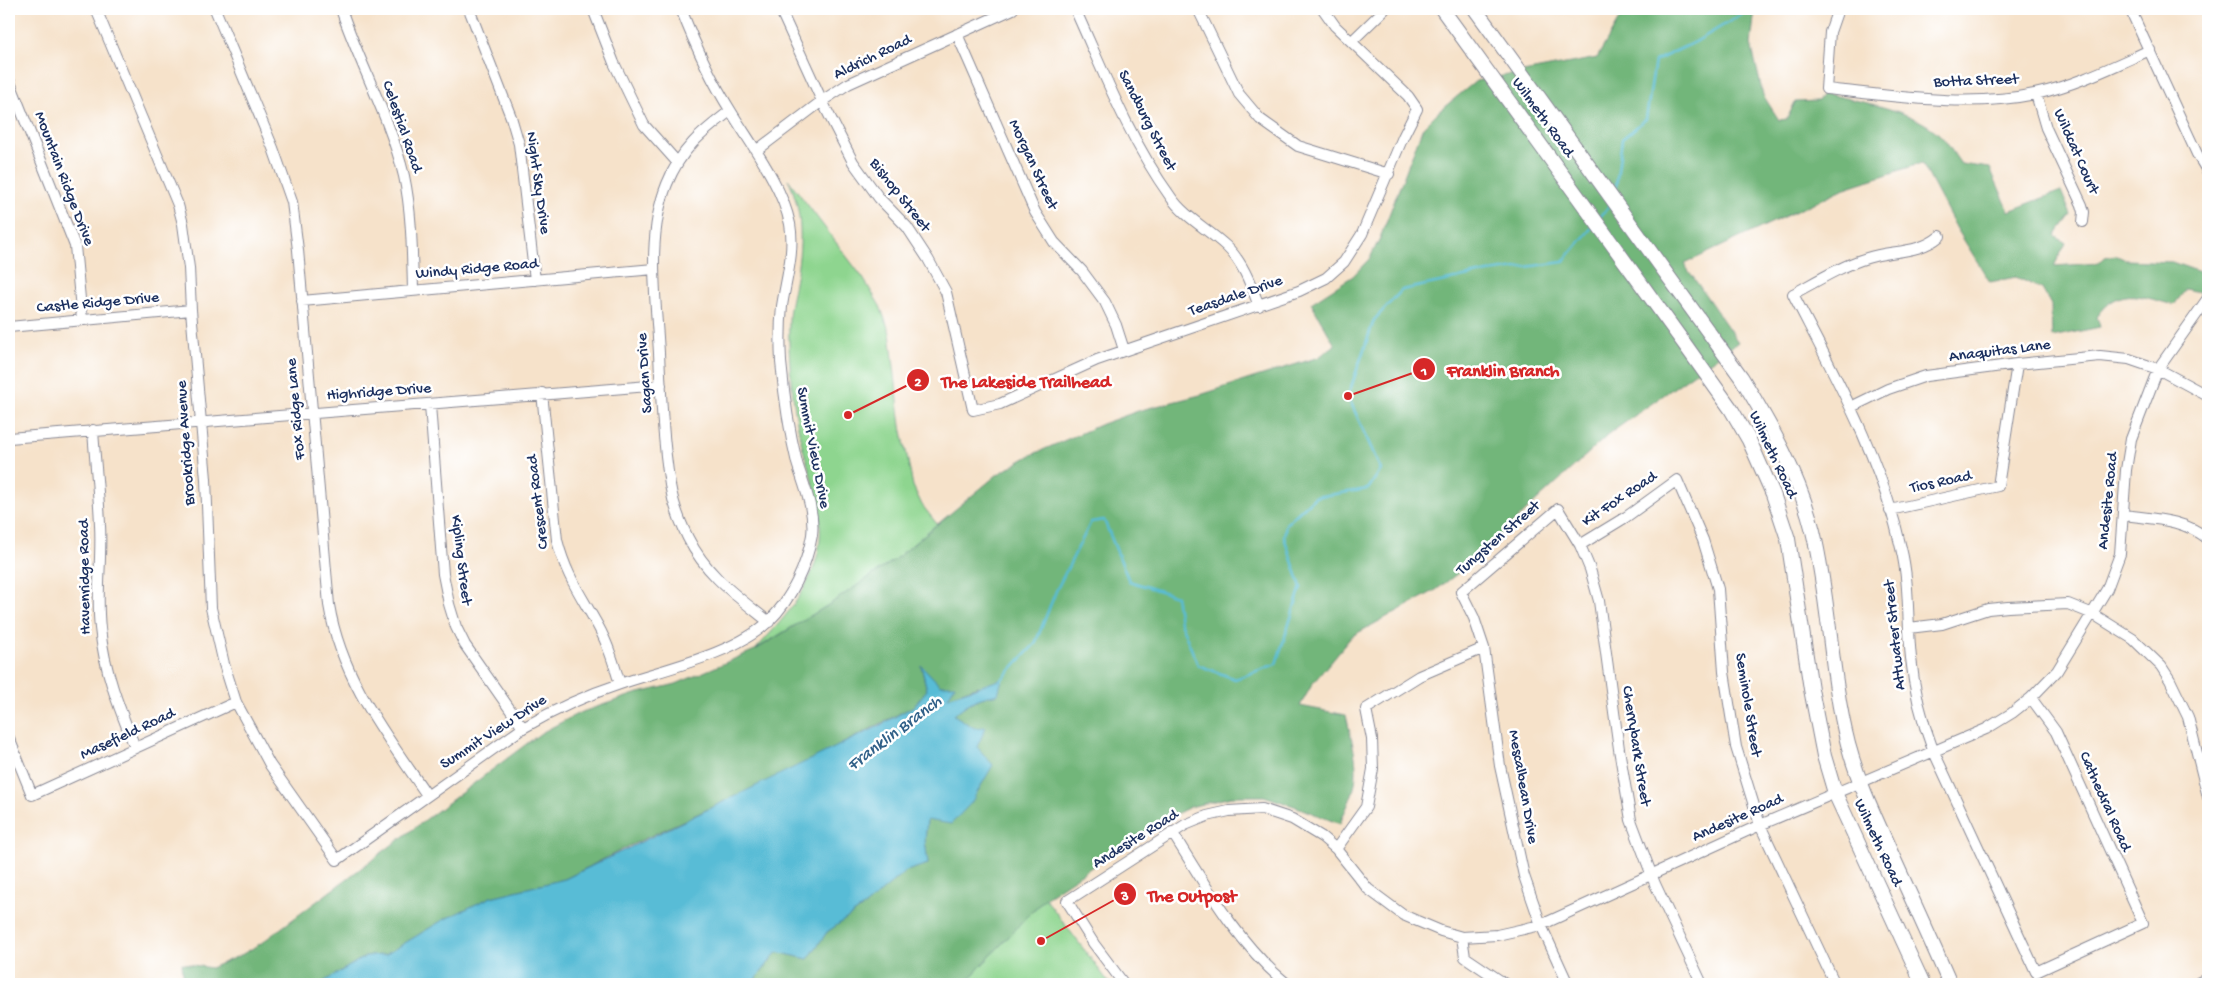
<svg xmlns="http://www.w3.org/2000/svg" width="2217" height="993" viewBox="0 0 2217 993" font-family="'Gochi Hand',sans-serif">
<rect width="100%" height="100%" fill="#fff"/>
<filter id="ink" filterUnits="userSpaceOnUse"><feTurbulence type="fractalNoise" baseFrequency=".02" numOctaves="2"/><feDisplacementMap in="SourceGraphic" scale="10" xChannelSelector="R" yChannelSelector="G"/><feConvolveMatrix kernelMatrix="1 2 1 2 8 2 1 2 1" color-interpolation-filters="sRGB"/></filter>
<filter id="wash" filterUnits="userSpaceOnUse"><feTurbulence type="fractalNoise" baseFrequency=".0096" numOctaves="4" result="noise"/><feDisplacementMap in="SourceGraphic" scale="20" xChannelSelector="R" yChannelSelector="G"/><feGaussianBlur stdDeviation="1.12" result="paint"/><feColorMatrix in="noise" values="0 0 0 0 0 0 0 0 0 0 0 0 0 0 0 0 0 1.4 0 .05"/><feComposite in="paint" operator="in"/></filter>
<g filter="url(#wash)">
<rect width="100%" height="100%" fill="#f6e2ca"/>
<path fill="#8ed58f" stroke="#548276" d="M788,179L863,278L880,306L890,333L901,426L913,486L922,505L937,524L893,561L830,604L756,649C784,618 811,590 819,548C825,509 809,474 800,437C792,400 788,358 789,320C789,308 793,295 795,283C802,247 804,213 788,179Z
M1045,898L1110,984H964Z"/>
<path fill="#72b67a" stroke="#46726c" d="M1625,9H1755L1751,44L1763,95L1779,120L1787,119L1795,102L1818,101L1824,93C1860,102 1912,109 1940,135C1948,143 1954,155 1961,164L1990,168L2009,211L2061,191L2071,215L2055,236L2066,243L2054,266L2099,263L2105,257L2115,255L2126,260L2172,262L2208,275V303L2199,292L2186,289L2174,305C2141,297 2120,284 2097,317L2100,327L2052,337L2051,305L2042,289L2016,277L1990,282L1957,229L1922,163L1845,188L1684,264L1738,342L1609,434L1462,570L1436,590L1352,636L1313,683L1300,706L1346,715C1351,739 1360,764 1354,788C1351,800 1344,812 1340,824L1297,807L1264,796H1235L1190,807L1158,823L1045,898L964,984H752L777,952L808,959L827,932L866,905L906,871L928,864L925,840L927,820L977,747L974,728L954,715C967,702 980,697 998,694L978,686L948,697L954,686L940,685L921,666L927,690L914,706L800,766L629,846L565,879L491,897L443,920L385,955L366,956L320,984H184L182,963L211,968L241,955L260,944L541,733L579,713L635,694L676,684L757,649L830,604L893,561L998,474L1029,456L1102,424L1141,410L1200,395L1319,357L1335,345L1311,303L1353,276L1370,258L1380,238L1423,127L1437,113L1476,81L1597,58Z"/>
<path fill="#58bcd6" stroke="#3a769a" d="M921,665L940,685H955L948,697L1002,679L998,694C980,697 967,702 954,715L974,728L986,727L977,747L993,765L971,803L951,824L927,820L925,840L928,864L906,871L866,905L827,932L808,959L777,952L752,984H320L366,956L385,955L443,920L491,897L565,879L877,727L914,706L927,690Z"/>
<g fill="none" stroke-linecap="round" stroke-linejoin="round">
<path stroke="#58bcd6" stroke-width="2.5" d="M1615,194L1622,139L1646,119L1655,61L1697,41L1744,13V9
M1599,218L1610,205
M1001,680L1035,644L1056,591L1091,522L1104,520L1129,581L1176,596L1180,622L1198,665L1235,679L1276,664L1301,587L1284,537L1286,524L1315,497L1368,489L1381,470L1348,396L1374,320L1402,290L1488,272L1563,262L1593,226"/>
</g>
</g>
<g filter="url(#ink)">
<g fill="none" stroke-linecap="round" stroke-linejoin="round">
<g stroke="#888894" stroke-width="12">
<path id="street" d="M96,9L178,205L183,224L189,268L191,310L206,479L211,608L224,664L236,702L270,765L337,860L523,728C554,710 586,695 620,684C664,669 735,654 769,621C791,600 807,565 812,535C815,510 804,486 797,463C789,430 784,396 781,362C780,343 780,325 782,306C786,279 795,252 790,224C782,185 752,146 732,113C711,80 695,45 681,9
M215,9L273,148L292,202L298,250L329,605C341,678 386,735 427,795
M341,9C360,65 390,118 404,176C412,213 412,253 413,290
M469,9L511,117L519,144L535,280
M593,9L614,63L644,125L677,162
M780,9L822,101L853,162L879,198L907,227L928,259L946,292L973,410L1000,404L1097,360L1299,291L1326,278L1344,262L1362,234L1403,137L1417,109L1408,96L1335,26L1323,9
M1075,9C1104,73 1129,139 1170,196C1184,217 1208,229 1226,246C1243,262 1251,285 1259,306
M1198,9L1239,94L1260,119L1298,146L1389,174
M1838,9L1830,32L1826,89C1895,96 1967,108 2035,94C2076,85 2112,67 2150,50
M2130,9L2197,154L2208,172
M957,34L1035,212L1054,242L1082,271L1105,302L1116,325L1124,350
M1352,41L1385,9
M9,80L75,246L82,320
M2036,94L2046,128L2082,205L2084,212L2083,222
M730,111C701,133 681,149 667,184C646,236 656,298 659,353C661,396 663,442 670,485C673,503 680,522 688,538C707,576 737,596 769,622
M756,151L822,101L848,84L1013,9
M1940,236C1919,254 1892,250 1867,258C1841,266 1817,281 1793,294C1835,376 1881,457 1901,548C1910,584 1907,622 1911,658C1914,690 1922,721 1933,750L2036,972L2143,923L2056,732L2031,698
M302,301L654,269
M9,327L191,310
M542,393L557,540C566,576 581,595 598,626C608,644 614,664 620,684
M430,405L443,574L449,604L456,627L465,645L523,728
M1851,407L1888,389L1926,376L2017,364L2100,356L2129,359L2158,369L2208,396
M93,430C95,462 99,494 100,525C102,559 96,593 100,628C104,670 119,708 135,747
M9,438L661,385
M1890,510L1998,486L2017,364
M2124,515C2154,519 2184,519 2208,539
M1580,545L1626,517L1677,480L1703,540L1718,589L1724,672L1736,747L1760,825L1835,984
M1909,628L1942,624L1988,609L2008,607L2068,604L2093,614L2133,639L2161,666L2170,680L2188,717L2208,797
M9,738L32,795L236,702
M1172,832C1205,885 1238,944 1287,984
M1336,849L1366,807L1373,769L1372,739L1366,709L1419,676L1484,648
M1462,937L1465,957L1505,984
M1124,984L1094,944L1067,901L1185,825L1207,816L1229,811L1262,809L1292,819L1322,837L1336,849L1368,889L1403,915L1441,931L1462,937L1497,935L1541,925L1760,825L1986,729L2012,713L2031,698L2057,671L2107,589L2120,554L2126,470L2131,439L2158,369L2208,298
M1568,984L1541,925L1524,876L1500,766L1484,648L1474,618L1461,592L1558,509L1580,545L1590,569L1599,601L1619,749L1631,820L1655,884L1702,984"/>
</g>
<g stroke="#888894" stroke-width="16">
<path id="secondary" d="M1442,9L1686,346L1731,409L1749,440L1773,494L1788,539L1811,689L1824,756L1835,793L1923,984
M1475,9L1741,377C1771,426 1799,475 1813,531C1830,601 1830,674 1848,744C1858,782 1875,817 1891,853C1911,897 1931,940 1950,984
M2200,984L2208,981"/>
</g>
<use href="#street" stroke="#fff" stroke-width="10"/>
<use href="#secondary" stroke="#fff" stroke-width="14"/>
</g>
</g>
<g text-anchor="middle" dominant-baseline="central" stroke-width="5" stroke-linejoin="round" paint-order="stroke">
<g font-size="16" fill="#1b2f5e" stroke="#fff">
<text transform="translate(873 58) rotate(-26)">Aldrich Road</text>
<text transform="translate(1976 82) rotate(-2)">Botta Street</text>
<text transform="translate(1542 118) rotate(54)">Wilmeth Road</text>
<text transform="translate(1146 121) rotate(63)">Sandburg Street</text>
<text transform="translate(401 127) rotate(71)">Celestial Road</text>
<text transform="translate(2075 152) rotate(66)">Wildcat Court</text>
<text transform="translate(1032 165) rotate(65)">Morgan Street</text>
<text transform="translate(63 179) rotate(69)">Mountain Ridge Drive</text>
<text transform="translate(537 183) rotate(82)">Night Sky Drive</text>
<text transform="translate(899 196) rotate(52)">Bishop Street</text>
<text transform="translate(477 270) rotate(-5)">Windy Ridge Road</text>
<text transform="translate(1236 297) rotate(-19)">Teasdale Drive</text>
<text transform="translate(98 304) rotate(-5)">Castle Ridge Drive</text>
<text transform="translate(2000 352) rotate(-7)">Anaquitas Lane</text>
<text transform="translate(646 373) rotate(-94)">Sagan Drive</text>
<text transform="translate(379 393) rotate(-4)">Highridge Drive</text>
<text transform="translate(297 409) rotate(-95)">Fox Ridge Lane</text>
<text transform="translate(187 443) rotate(-94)">Brookridge Avenue</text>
<text transform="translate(812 448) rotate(79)">Summit View Drive</text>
<text transform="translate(1772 455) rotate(65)">Wilmeth Road</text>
<text transform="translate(1941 483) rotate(-12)">Tios Road</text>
<text transform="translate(1620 500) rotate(-34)">Kit Fox Road</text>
<text transform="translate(2109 501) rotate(-84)">Andesite Road</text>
<text transform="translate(539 502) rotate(-97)">Crescent Road</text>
<text transform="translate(1499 539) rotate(-41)">Tungsten Street</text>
<text transform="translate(460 560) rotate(83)">Kipling Street</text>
<text transform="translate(86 577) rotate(-91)">Havenridge Road</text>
<text transform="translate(1896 635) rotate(-96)">Attwater Street</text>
<text transform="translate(1747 705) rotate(81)">Seminole Street</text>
<text transform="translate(494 733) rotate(-33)">Summit View Drive</text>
<text transform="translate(128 735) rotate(-25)">Masefield Road</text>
<text transform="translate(1635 746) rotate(81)">Cherrybark Street</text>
<text transform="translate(1522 787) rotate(80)">Mescalbean Drive</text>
<text transform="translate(2104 802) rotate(66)">Cathedral Road</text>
<text transform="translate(1738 819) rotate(-24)">Andesite Road</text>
<text transform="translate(1136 840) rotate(-32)">Andesite Road</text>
<text transform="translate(1877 843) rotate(65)">Wilmeth Road</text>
</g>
<g font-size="18" font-style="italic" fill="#306088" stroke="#fff">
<text transform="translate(895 734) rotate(-37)">Franklin Branch</text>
</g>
</g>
<path fill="none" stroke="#d62828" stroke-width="2" d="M1348 396L1424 369M848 415L918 380M1041 941L1125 894"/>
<g fill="#d62828" stroke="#fff" stroke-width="2">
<circle cx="1348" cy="396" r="5"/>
<circle cx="848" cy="415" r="5"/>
<circle cx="1041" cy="941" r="5"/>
<circle cx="1424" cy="369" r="12"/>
<circle cx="918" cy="380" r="12"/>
<circle cx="1125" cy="894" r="12"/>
</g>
<g font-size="15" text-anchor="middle" font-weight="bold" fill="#fff">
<text x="1424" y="375">1</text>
<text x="918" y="386">2</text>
<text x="1125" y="900">3</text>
</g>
<g font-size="18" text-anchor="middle" font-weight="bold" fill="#d62828" stroke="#fff" stroke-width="5" stroke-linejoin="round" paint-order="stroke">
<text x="1503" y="376">Franklin Branch</text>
<text x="1026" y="387">The Lakeside Trailhead</text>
<text x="1192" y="901">The Outpost</text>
</g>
<rect width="2217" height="993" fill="none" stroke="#fff" stroke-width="30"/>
</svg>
